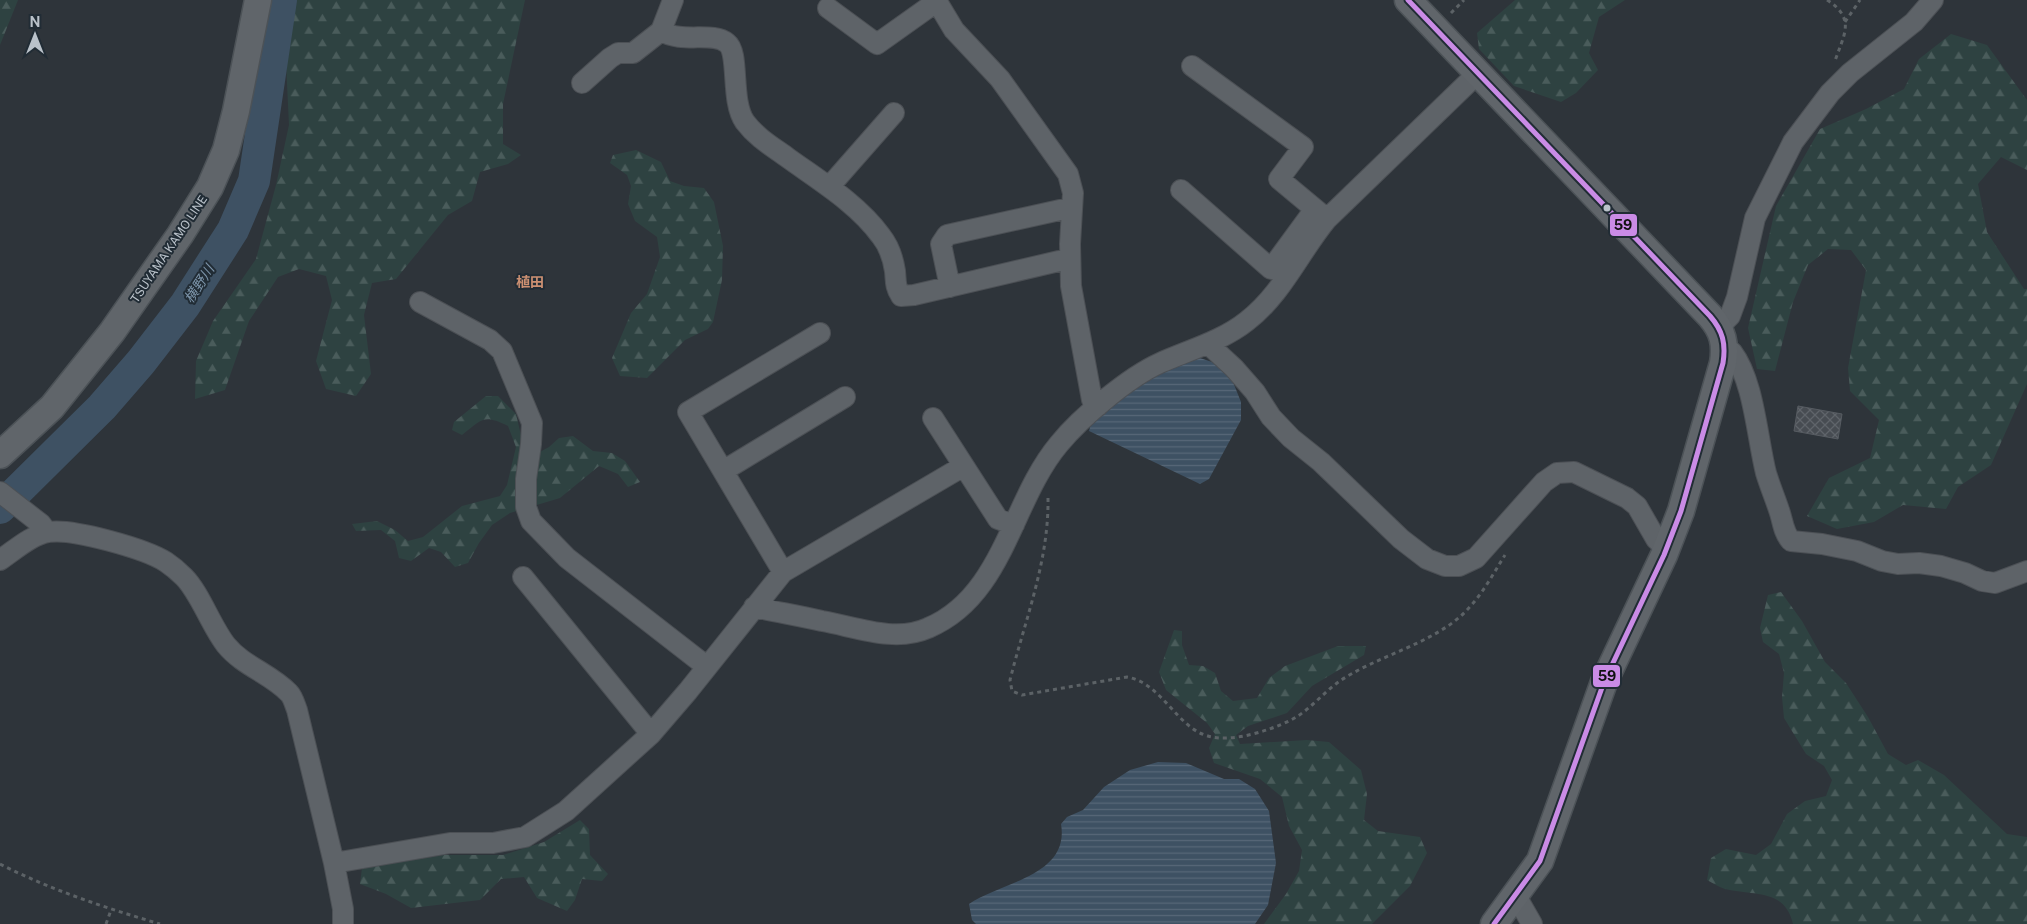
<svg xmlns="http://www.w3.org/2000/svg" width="2027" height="924" viewBox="0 0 2027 924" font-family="'Public Sans','Noto Sans JP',sans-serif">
<defs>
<pattern id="forest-firs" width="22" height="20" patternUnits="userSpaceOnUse" patternTransform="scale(1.25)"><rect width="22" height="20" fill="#2e4241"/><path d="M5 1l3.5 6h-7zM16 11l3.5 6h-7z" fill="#4a5c5b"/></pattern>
<pattern id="water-rules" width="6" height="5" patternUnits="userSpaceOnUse" patternTransform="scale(1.25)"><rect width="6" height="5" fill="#3e5163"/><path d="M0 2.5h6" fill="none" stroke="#586878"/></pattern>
<pattern id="building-cross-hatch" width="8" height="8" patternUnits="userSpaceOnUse" patternTransform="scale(1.25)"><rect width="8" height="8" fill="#474c52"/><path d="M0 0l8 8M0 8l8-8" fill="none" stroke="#5f646a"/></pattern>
</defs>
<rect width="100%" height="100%" fill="#2e343a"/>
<path fill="url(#forest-firs)" d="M0,0H18L0,45Z
M294,0H525L503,104V144L521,155L508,164L480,172L472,201L448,215L396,279L372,283L364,315L371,374L356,396L326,389L316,361L332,300L326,276L299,269L278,277L249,321L225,390L195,399L196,361L213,321L256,259L276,185L289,125L286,62Z
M1515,0H1625L1599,17L1589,53L1598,70L1576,93L1561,102L1514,86L1479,49L1477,33Z
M1951,34L1987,45L2027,100V170L2001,157L1978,184L1987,232L2024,289H2027V384L1991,465L1958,487L1946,509L1903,505L1874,522L1837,529L1807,516L1829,478L1870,458L1879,420L1850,391L1848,368L1866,270L1851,250L1828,249L1808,265L1793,302L1775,371L1757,369L1748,328L1776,206L1820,129L1866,109L1904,89L1919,59Z
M636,150L661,162L670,181L684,186L704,188L714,202L723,246L722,280L713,322L708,329L685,340L647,378L620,376L612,358L631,313L647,294L660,257L657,237L635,221L628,204L631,186L627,175L610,163L613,155Z
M486,396H498L516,414L523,444L538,453L549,447L559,438L573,436L593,451L612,453L625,461L640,482L628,487L618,474L599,466L560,498L510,513L492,525L479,543L468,563L455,567L441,552L429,548L411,561L399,558L395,541L381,530L356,531L352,524L377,521L395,530L408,541L423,537L462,506L500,496L507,485L516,447L508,426C483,414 483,419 462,435L452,430L454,422Z
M1781,592L1802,621L1825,662L1846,683L1868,717L1888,754L1906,765L1918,760L1944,775L2007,834L2027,837V924H1793C1785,888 1753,896 1725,889C1719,887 1713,883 1707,880L1711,858L1726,849L1756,855L1771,844L1787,814L1805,801L1826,796L1832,780L1824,766L1806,754L1784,718L1782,697L1784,673L1779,654L1763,642L1760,628L1768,595Z
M1174,630L1182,631V645L1189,665L1203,666L1215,673L1221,691L1233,701L1257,698L1269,678L1285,666L1338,646H1366L1364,655L1312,686L1287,713L1248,726L1236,735L1240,744L1307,740L1329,742L1361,770L1367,794L1364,820L1378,831L1420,837L1427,853L1410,886L1372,924H1264L1286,894L1299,871L1302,850L1289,826L1282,797L1260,779L1214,763L1209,748L1215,734L1207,723L1166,690L1159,672Z
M580,820L589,829L590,855L608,874L602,881L582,879L575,900L567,911L537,898L524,877L501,879L480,900L411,908L386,894L360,884L362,868L444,855H503L544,842Z"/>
<path fill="url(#water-rules)" d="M1200,358L1218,364L1233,382L1241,402V420L1209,479L1200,484L1089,431L1091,424L1122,396L1159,373Z
M1158,762L1186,763L1224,779H1239L1255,789L1269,811L1276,863L1268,905L1255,924H976L972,920L969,904C1001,882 1070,876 1061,824L1067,817L1083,810L1104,787L1130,770Z"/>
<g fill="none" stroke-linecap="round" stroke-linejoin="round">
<path stroke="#3e5163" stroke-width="32" d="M0,508L102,407L141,362L185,305L233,230L254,181L281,0"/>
</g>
<path fill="url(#building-cross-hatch)" stroke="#575c62" d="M1798,406L1842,414L1838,439L1794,431Z"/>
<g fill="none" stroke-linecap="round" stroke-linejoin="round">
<g stroke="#4c5055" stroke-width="22">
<path id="minor" d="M936,0L954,30L1000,79L1068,174L1073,193L1070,244L1071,286L1092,400L1098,406
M828,8L877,44L936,2
M661,31C683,44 712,31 727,43C740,53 730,101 745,122C757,138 773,147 788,158C820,181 858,204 881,236C889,246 893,258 895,271C896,281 895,287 901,296L914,295L1059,261H1070
M1192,66L1303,147L1279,179L1327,219
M582,83L610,58L618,53H633L661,31L673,0
M829,187L894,113
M1181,190L1271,269L1315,209
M950,287L941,244L947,235L1060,210L1072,209
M420,302L490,340L502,351L532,423L531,444L526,479V507L531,521L567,558L706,666
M1719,327L1730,316L1737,297L1755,218L1793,142L1830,93L1850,73L1914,22L1933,0
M1208,344L1234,368L1255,392L1271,417L1291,438L1321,462L1401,539L1427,559L1445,566H1459L1476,558L1544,482L1557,473L1574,472L1627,498L1637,506L1656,539L1666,548
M1725,350L1732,352C1754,381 1757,437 1766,473C1770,486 1775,498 1779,510C1783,521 1783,532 1791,541L1822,544L1857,551L1882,561L1898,564L1919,563L1941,566L1965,573L1982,581L1995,583L2027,571
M933,418L998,519L1014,525
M723,471L845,397
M0,492L41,524L47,532
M0,560C15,550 31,535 49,532C72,528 146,549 166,562C172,566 179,572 184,577C200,593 211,626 226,645C243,666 271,674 289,693C293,697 295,705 297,710L334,863L343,909V924
M783,572L688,412L820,333
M523,577L651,734
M754,607C777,612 800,616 822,621C856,627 895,643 928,628C1004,596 1011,501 1059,444C1081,417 1129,377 1160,363C1189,350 1222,341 1247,321C1282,294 1299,253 1327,219L1477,74
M334,863L450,843H493L525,837L566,811L651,734L688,691L783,572L962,467
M1516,896L1532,924"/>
</g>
<g stroke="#4c5257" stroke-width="29">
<path id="major" d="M1408,0L1710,316C1723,331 1726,344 1723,363L1681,511L1664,555L1604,682L1540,861L1494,924
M0,455L52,407L112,332L180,235L210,187L226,150L236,111L258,0"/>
</g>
<path stroke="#5c6266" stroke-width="3" stroke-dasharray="4 4" stroke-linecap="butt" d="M1827,0C1857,19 1843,36 1835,61
M1451,13L1464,0
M1845,22L1860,0
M1048,498C1049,561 1025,620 1010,680L1012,691L1022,695L1127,677C1162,683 1177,728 1208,736C1231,743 1268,731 1289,721C1308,712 1321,695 1337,683C1375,656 1434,644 1466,611C1482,595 1493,574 1505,555
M0,864C51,890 106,908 160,924
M106,924L111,910"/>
<use href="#minor" stroke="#5e6368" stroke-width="20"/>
<use href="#major" stroke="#60656a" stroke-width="26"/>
<g stroke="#212c35" stroke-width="9">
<path id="bus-1" d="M1408,0L1710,316C1723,331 1726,344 1723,363L1681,511L1664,555L1604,682L1540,861L1494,924"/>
</g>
<use href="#bus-1" stroke="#ca8be6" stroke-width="5"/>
</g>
<circle fill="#bac2ca" stroke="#212c35" stroke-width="2" cx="1607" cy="208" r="4.5"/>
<g text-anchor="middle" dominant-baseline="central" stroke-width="4" stroke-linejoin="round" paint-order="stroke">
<g font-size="12" fill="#bac2ca" stroke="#212c35">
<text transform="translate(169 249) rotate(-56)">TSUYAMA KAMO LINE</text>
</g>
<g font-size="14" font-weight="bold" fill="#cc9072" stroke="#212c35">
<text x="530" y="282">植田</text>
</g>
<g font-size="14" font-style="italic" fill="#7d95aa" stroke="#212c35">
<text transform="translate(199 284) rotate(-57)">横野川</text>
</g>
</g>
<g stroke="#212c35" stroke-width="2">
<rect x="1609" y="213" width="29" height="24" rx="5" fill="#ca8be6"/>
<rect x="1592" y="664" width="29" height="24" rx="5" fill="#ca8be6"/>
</g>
<g font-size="14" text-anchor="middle" font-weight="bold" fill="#111">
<text x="1623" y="230">59</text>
<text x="1607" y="681">59</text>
</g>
<g transform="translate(35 35)" stroke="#212c35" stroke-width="4" paint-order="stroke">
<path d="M0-4L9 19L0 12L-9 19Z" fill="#bac2ca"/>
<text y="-8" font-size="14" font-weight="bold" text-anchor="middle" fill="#bac2ca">N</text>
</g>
</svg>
